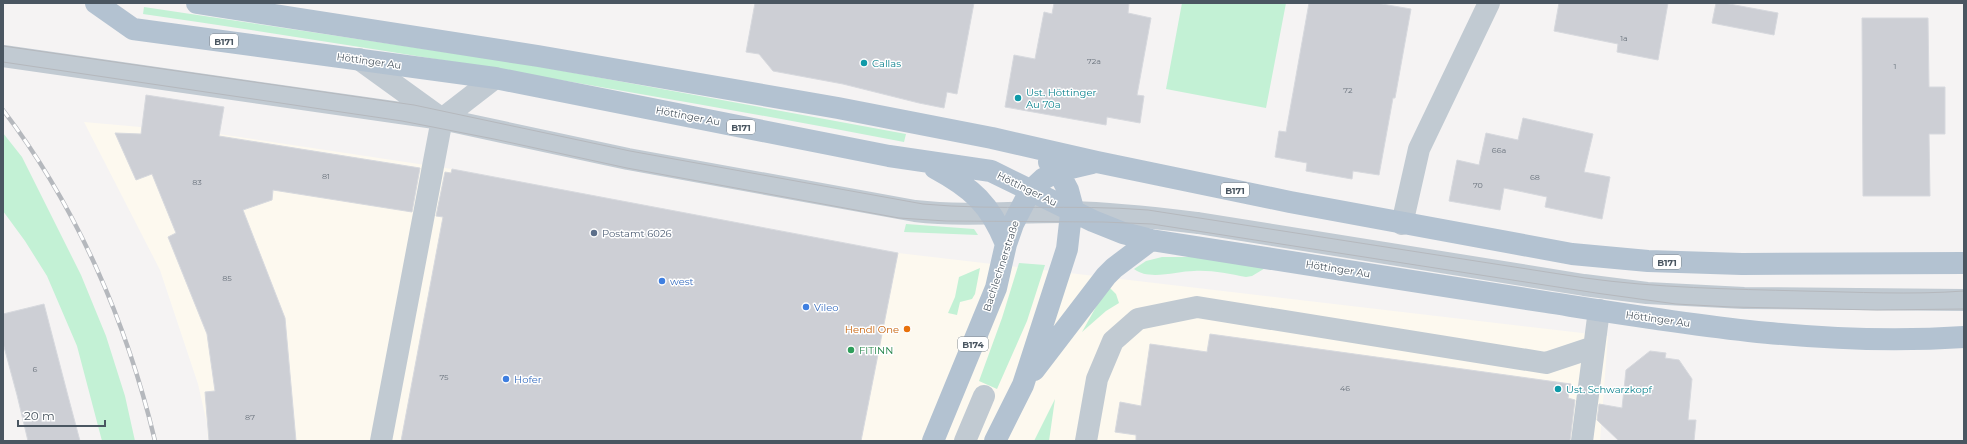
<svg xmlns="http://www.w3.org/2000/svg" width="1967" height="444" viewBox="0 0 1967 444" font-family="Montserrat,sans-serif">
<rect width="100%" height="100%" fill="#f5f3f3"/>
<path fill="#fdf9ef" d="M84,122L219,134L452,169L898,253L1608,336L1600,441H208L207,424L198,384L160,270Z"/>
<path fill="#c3f1d5" d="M1182,3H1286L1266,108L1166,89Z
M144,7L531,65L906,134L904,142C651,94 398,51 143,14Z
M3,133L22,157L81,275L106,336L125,396L135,441H102L77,346L47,276L25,241L3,211Z
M906,224L974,229L978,235L904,232Z
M1162,257H1212L1267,267L1252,276L1246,277C1229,274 1212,270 1194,271C1177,271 1149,281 1134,269L1146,261Z
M1019,263L1045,265L1027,321L997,389L979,381L1002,318Z
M980,268L975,294L972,299L960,302L957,315L948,313L955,297L959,277Z
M1110,288L1116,294L1119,303L1106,311L1082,332L1101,298Z
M1055,399L1049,441H1034Z"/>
<path fill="#cdcfd5" stroke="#d7d9de" d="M755,3H974L957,94L947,92L944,108L919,103L843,84L773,71L759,54L746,52Z
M1054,3H1129L1128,13L1151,18L1137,95L1144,96L1140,123L1107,117L1106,125L1005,107L1014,55L1035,59L1044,12L1052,14Z
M1309,3H1376L1411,9L1395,98H1393L1379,175L1353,171L1352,179L1306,171L1307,163L1275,157L1279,131L1286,132Z
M1559,3H1668L1658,60L1617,52L1618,44L1554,31Z
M1716,3H1724L1778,13L1774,35L1712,23Z
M1862,18H1928L1929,87H1945V134H1929L1930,196H1863Z
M146,95L224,107L219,136L420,168L412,212L273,190L272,200L243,210L285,318L296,441H209L205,392L215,391L207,334L168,237L176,233L152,174L136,180L115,133L141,134Z
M1523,118L1593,134L1584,172L1610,177L1602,219L1545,207L1547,197L1504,188L1500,210L1449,201L1457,160L1479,165L1486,133L1518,140Z
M452,169L898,253L861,441H401L443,217L436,216L445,172L451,173Z
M44,304L68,396L80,441H28L17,395L3,343V314Z
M1210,334L1571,384L1568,398L1575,400L1570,441H1136V435L1115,432L1120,402L1141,406L1150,344L1207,352Z
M1650,351L1666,353L1665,358L1679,360L1692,379L1688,420H1696L1694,441H1619L1597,420L1599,404L1622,408L1626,370Z"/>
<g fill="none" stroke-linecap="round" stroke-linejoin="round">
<path stroke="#c1cad2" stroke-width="22" d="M3,56L442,119L628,159L915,211C968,217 1021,211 1073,212C1115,213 1156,218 1198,223L1584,285L1647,293L1744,298L1964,300
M359,59L442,119L495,78
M1402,224L1419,149L1489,3
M381,441L442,119
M965,441L984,396
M1086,441L1097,379L1113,341L1138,319L1197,307L1546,363L1594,347
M1582,441L1599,310"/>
<path stroke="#b3c2d1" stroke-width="22" d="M96,3L133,29L495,78L889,156L991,171L1093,221L1123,233L1151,240C1283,261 1415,281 1546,302C1687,324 1821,347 1964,337
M197,3L538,56L838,108L992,138L1097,162L1290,202L1572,254L1648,261L1742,264L1964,263
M935,168C972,188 990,204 1006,244
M1034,370L1106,276L1114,268L1151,240
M933,441L996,288L1006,244L1013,224L1030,191L1043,179L1058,171L1092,163
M995,441L1023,385L1067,249L1072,205L1068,190L1058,171L1049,162"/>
<path stroke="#b5b8bd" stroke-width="1" d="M3,46L414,105L630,151L923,204C998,211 1073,204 1148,210L1585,278C1657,288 1730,289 1803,291C1856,292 1911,295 1964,291
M3,62L402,121L494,139L627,168L899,218L946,221L1103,222L1152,224L1596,293L1676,304L1731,307L1877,310L1964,309"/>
<g stroke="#b5b8bd" stroke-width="4.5">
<path id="rail" d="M3,110C77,207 127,323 155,441"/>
</g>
<use href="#rail" stroke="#fff" stroke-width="3" stroke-dasharray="9" stroke-linecap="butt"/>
</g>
<g fill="#0f9aa8" stroke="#fff" stroke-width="1.5">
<circle cx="864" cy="63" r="4"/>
<circle cx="1018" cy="98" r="4"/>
<circle cx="1558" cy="389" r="4"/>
</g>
<circle fill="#5c6f8a" stroke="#fff" stroke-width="1.5" cx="594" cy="233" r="4"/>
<g fill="#3f7fe0" stroke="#fff" stroke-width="1.5">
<circle cx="662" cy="281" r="4"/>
<circle cx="806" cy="307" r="4"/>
<circle cx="506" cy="379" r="4"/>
</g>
<circle fill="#e8710a" stroke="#fff" stroke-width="1.5" cx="907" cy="329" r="4"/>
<circle fill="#2e9e5b" stroke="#fff" stroke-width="1.5" cx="851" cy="350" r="4"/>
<g text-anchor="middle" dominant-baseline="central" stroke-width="3" stroke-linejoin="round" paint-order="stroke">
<g font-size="8" fill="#6b747e">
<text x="1624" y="38">1a</text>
<text x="1094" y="61">72a</text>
<text x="1895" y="66">1</text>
<text x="1348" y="90">72</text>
<text x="1499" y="150">66a</text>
<text x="326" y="176">81</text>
<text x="1535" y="177">68</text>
<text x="197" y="182">83</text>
<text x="1478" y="185">70</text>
<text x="227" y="278">85</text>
<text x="35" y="369">6</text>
<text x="444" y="377">75</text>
<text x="1345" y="388">46</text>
<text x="250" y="417">87</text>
</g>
<g fill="#fff" stroke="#808990" stroke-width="1">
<rect x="210" y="34" width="28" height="14" rx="3"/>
<rect x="727" y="120" width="28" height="14" rx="3"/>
<rect x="1221" y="183" width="28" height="14" rx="3"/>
<rect x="1653" y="255" width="28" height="14" rx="3"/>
<rect x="958" y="337" width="30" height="14" rx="3"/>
</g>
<g font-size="9" font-weight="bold" fill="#4a5661">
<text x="224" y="41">B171</text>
<text x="741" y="127">B171</text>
<text x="1235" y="190">B171</text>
<text x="1667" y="262">B171</text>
<text x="973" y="344">B174</text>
</g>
<g font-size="10" fill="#4a5661" stroke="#fff">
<text transform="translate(369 61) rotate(8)">Höttinger Au</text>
<text transform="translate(688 116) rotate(11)">Höttinger Au</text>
<text transform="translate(1027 189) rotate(26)">Höttinger Au</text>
<text transform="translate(1001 266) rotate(-72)">Bachlechnerstraße</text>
<text transform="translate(1338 269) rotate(9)">Höttinger Au</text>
<text transform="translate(1658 319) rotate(8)">Höttinger Au</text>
</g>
<g font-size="10" fill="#0d838f" stroke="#fff" text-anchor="start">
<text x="872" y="63">Callas</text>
<text x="1026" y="92">Ust. Höttinger<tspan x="1026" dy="12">Au 70a</tspan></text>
<text x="1566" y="389">Ust. Schwarzkopf</text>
</g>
<g font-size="10" fill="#4e5e75" stroke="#fff" text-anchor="start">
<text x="602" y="233">Postamt 6026</text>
</g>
<g font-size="10" fill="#366cbe" stroke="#fff" text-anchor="start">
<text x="670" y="281">west</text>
<text x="814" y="307">Vileo</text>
<text x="514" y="379">Hofer</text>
</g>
<g font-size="10" fill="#c56008" stroke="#fff" text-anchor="end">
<text x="899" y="329">Hendl One</text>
</g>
<g font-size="10" fill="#27864d" stroke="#fff" text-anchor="start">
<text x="859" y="350">FITINN</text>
</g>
</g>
<rect width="1967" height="444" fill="none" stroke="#4a5661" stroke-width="8"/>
<path d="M18 420v6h87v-6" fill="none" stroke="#4a5661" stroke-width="2"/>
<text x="24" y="420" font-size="12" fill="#4a5661" stroke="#ffffff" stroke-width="3" paint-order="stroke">20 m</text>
</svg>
